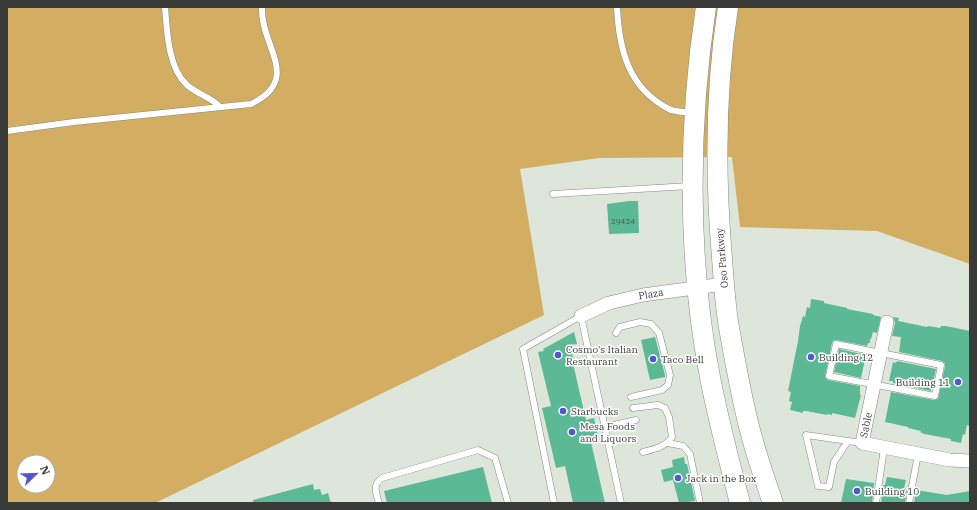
<svg xmlns="http://www.w3.org/2000/svg" width="977" height="510" viewBox="0 0 977 510" font-family="'IBM Plex Serif',serif">
<rect width="100%" height="100%" fill="#dee6db"/>
<path fill="#d2ad62" fill-rule="evenodd" d="M7,7H970V264L877,231L740,227L732,157L599,158L520,169L544,315L155,503H7ZM24,462H48V486H24Z"/>
<path fill="#5cb995" d="M629,201H638L639,233L609,234L607,204Z
M811,299L824,301V303L847,308V309L873,314V315L881,317L877,333L873,332L871,339H870V343H868L867,346L836,340L833,341L832,343L825,377L828,380L860,386V395H861L855,418L832,413V415L827,414V415L806,411H803V413L790,410L792,402L789,401L791,392L788,391L798,341L800,326L803,316L805,317L807,307L810,308Z
M893,317L899,318L898,321L927,327L928,326L940,328L941,326H946L970,331V426L967,425L965,435L963,434L961,443L951,441V439L924,434L920,432L921,431L908,428V427L885,422L891,392L934,400L938,399L945,366V363L942,361L899,352L901,337L892,336L895,323Z
M574,332L577,344L570,345L573,358L572,359L586,420L594,418L598,436L590,438L605,503H573L565,466L556,468L542,408L551,406L538,352L544,351L543,349Z
M655,337L665,375V377L650,380L641,340Z
M839,349L866,355L861,378L834,372Z
M897,361L936,369L931,391L893,383V381H889L893,362L896,363Z
M684,457L685,464H687L695,501L679,503L673,480L664,482L661,470L673,467L672,460Z
M483,467L492,503H387L384,491Z
M887,477L906,480L904,488L907,489L905,503H881L883,485H885Z
M846,479L874,483L872,503H841Z
M313,484L314,490L320,489L322,495L328,493L331,503H253V500Z
M916,490L947,495L970,491V503H914Z"/>
<g fill="none" stroke-linecap="round" stroke-linejoin="round">
<g stroke="#838b80" stroke-width="7">
<path id="lane" d="M165,7C167,31 168,68 187,85C197,94 211,97 220,107
M617,7C619,49 628,88 669,109C675,112 686,112 693,113
M7,131L74,122L251,104C303,79 260,46 262,7
M553,194L690,186
M616,333L620,327L640,322L651,324L659,333L670,375L668,385L662,390L631,397
M836,344L941,365L935,396L829,376Z
M633,408L658,405L665,408L669,417L672,437C665,447 655,449 643,452
M605,427L636,420
M848,441L834,462L829,487L818,486L806,435L862,443
M668,443L683,446L690,454L700,503
M379,503C376,493 372,485 382,478L478,450L495,458L508,503
M554,503L523,349L581,316L621,503
M876,503L884,448
M909,503L918,454"/>
</g>
<g stroke="#838b80" stroke-width="14">
<path id="street" d="M581,316L609,303L643,295L724,284
M887,322L862,443L950,460L970,461"/>
</g>
<g stroke="#838b80" stroke-width="21">
<path id="primary" d="M706,7C688,124 687,260 710,377C718,419 729,461 740,503
M728,7C715,90 715,174 722,258C724,283 725,308 730,333C736,366 742,401 751,434C757,457 765,480 773,503"/>
</g>
<use href="#lane" stroke="#fff" stroke-width="6"/>
<use href="#street" stroke="#fff" stroke-width="13"/>
<use href="#primary" stroke="#fff" stroke-width="20"/>
</g>
<g fill="#5356cd" stroke="#fff" stroke-width="1.5">
<circle cx="558" cy="355" r="4"/>
<circle cx="811" cy="357" r="4"/>
<circle cx="653" cy="359" r="4"/>
<circle cx="958" cy="382" r="4"/>
<circle cx="563" cy="411" r="4"/>
<circle cx="572" cy="432" r="4"/>
<circle cx="678" cy="478" r="4"/>
<circle cx="857" cy="491" r="4"/>
</g>
<g text-anchor="middle" dominant-baseline="central" stroke-width="3" stroke-linejoin="round" paint-order="stroke">
<g font-size="8" fill="#415a4e">
<text x="623" y="221">29424</text>
</g>
<g font-size="10" fill="#383b37" stroke="#fff">
<text transform="translate(722 258) rotate(-95)">Oso Parkway</text>
<text transform="translate(651 294) rotate(-9)">Plaza</text>
<text transform="translate(866 425) rotate(-78)">Sable</text>
</g>
<g font-size="10" fill="#383b37" stroke="#fff" text-anchor="start">
<text x="566" y="349">Cosmo's Italian<tspan x="566" dy="12">Restaurant</tspan></text>
<text x="819" y="357">Building 12</text>
<text x="661" y="359">Taco Bell</text>
<text x="950" y="382" text-anchor="end">Building 11</text>
<text x="571" y="411">Starbucks</text>
<text x="580" y="426">Mesa Foods<tspan x="580" dy="12">and Liquors</tspan></text>
<text x="686" y="478">Jack in the Box</text>
<text x="865" y="491">Building 10</text>
</g>
</g>
<rect width="977" height="510" fill="none" stroke="#383b37" stroke-width="16"/>
<g transform="translate(36 474) rotate(67)"><circle r="19" fill="#ffffff" stroke="#afb1af"/>
<path d="M0-3L7 15L0 10L-7 15Z" fill="#5356cd"/>
<text y="-6" font-size="11" font-weight="bold" text-anchor="middle" fill="#383b37">N</text>
</g>
</svg>
